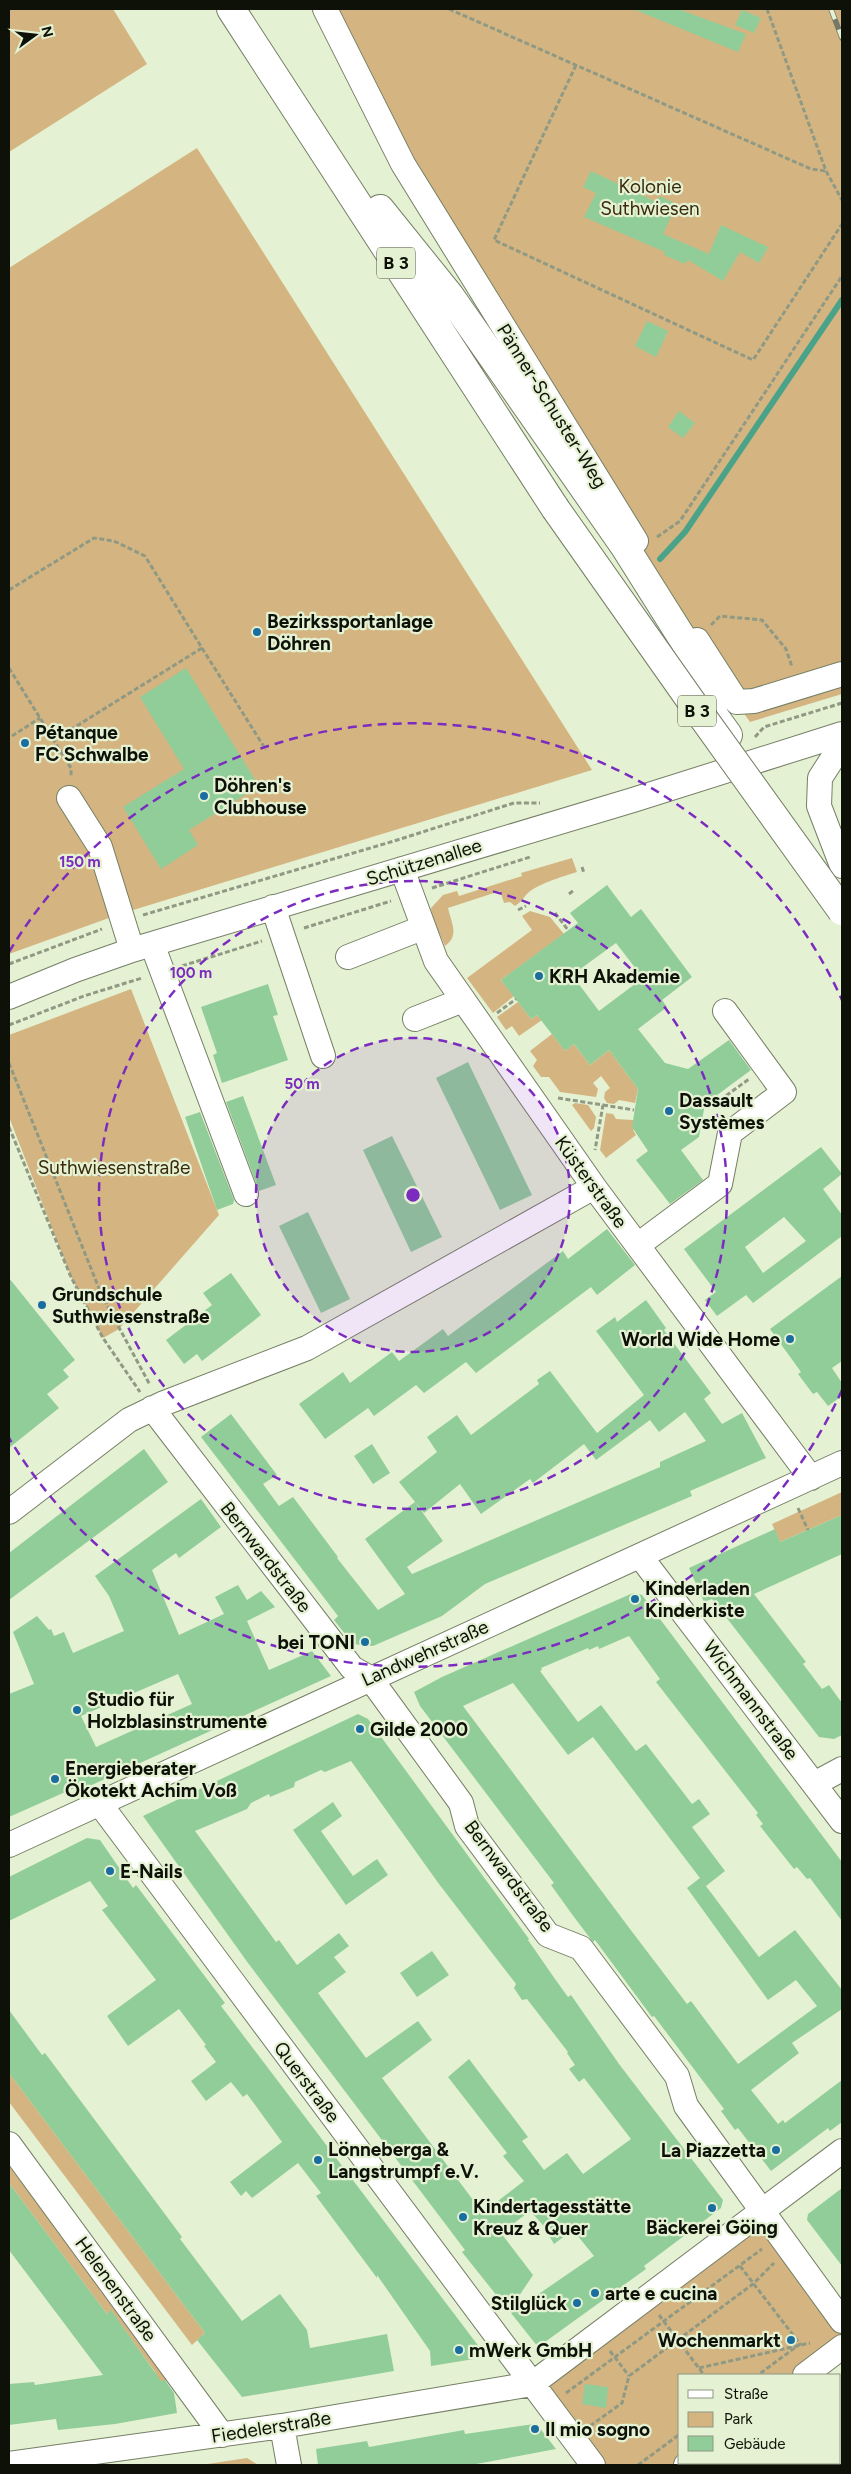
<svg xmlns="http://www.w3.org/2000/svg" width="851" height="2474" viewBox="0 0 851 2474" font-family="Figtree,sans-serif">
<rect width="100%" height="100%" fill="#e5f1d3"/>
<path fill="#d4b581" d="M9,9H113L147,64L9,152Z
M318,9H842V694L750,722L703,656Z
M197,148L592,770L120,914L9,954V268Z
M572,858L577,872C564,876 534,885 526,895C522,900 521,902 515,906L510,902L504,903L500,891L448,908C451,922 460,936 445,946L432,916L431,908L443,895L457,891L459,896L522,876L521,873Z
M530,911L550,917L564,934L501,980L514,996L493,1013L467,978L532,930L522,916Z
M131,989L219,1215L119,1329L103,1338L71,1277L9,1117V1035Z
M518,1002L531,1019L537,1015L542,1020L519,1036L512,1026L506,1030L497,1017Z
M552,1034L565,1051L574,1044L590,1065L609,1050L638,1089L635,1103L619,1100L614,1104L607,1103L604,1098L605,1092L610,1088L601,1076L593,1083L598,1089L596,1097L560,1092L549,1077H541L533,1066L537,1060L530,1051Z
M575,1103L588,1105L596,1117L594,1128L591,1131L572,1105Z
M606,1113L613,1114L616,1119L633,1120L638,1125L633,1130L636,1135L606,1158L600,1150Z
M842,1492V1515L780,1542L772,1524Z
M9,2073L205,2333L192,2345L9,2102Z
M9,2166L169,2380L158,2382L155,2372L111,2311L107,2314L9,2183Z
M761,2212L842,2321V2347L805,2375H680V2463L686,2465H593L532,2384Z
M247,2458L258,2465H201Z"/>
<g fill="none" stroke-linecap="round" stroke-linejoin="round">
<path stroke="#4aa389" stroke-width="6" d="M660,559L685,532L842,300"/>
</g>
<path fill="#91cd99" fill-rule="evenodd" d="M633,9H678L746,34L738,52Z
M742,10L761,18L754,33L735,25Z
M591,171L656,202L659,196L677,204L663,234L709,254L721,225L768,247L759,263L740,252L723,281L688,260L685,264L664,255L665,252L584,217L596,193L583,187Z
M647,321L668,331L656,357L635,346Z
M679,411L695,423L683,438L668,427Z
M186,668L259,786L189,830L198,845L161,869L123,807L184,769L140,697Z
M607,885L631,917L641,909L692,977L662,1000L667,1007L638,1029L665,1063L688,1069L729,1040L751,1070L705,1104L699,1137L681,1150L703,1180L670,1204L636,1160L648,1151L632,1127L638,1089L609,1050L590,1065L574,1044L565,1051L537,1015L531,1019L501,980L578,923L570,913ZM616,943L643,978L599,1011L572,975Z
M268,984L278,1015L273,1016L288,1060L222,1083L213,1055L217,1053L201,1007Z
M468,1062L532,1195L500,1210L436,1078Z
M243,1096L276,1185L259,1191L226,1102Z
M200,1112L234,1200L233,1204L217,1210L185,1117Z
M392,1136L442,1237L411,1252L363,1150Z
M821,1147L842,1174L823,1189L842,1215V1236L753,1303L746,1295L717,1316L705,1300L716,1292L684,1249ZM784,1217L806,1241L763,1273L745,1247Z
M308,1212L350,1299L321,1313L279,1226Z
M607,1229L635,1265L597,1295L591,1287L476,1373L466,1362L424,1393L416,1385L374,1416L368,1408L325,1439L299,1404L343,1372L350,1383L392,1352L399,1361L443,1329L448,1336L563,1251L568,1259Z
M231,1273L261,1315L202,1361L197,1354L184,1364L166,1340L212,1305L203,1293Z
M842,1276V1361L832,1368L842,1383V1396L828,1406L817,1392L813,1394L798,1374L801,1372L770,1329Z
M9,1278L75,1360L63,1370L69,1377L47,1394L59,1408L9,1448Z
M646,1300L666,1328L664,1330L711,1393L704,1399L722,1424L742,1413L766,1458L690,1491L692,1496L485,1584L442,1616L373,1646L353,1644L334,1620L338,1616L201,1437L231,1414L277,1475L263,1484L279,1506L293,1497L338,1557L337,1558L378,1610L405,1594L365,1539L415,1502L443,1541L407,1567L412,1574L660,1467V1462L706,1441L685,1412L659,1432L650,1420L596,1460L584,1444L533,1483L530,1479L481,1514L460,1484L424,1513L399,1482L437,1452L427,1437L457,1415L471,1435L539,1384L537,1380L550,1371L597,1433L644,1395L596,1331L615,1317L617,1322Z
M372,1444L390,1473L373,1484L354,1456Z
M144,1449L168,1482L9,1600V1553Z
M201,1499L221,1527L179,1558L176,1553L152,1570L179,1635L224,1614L215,1597L238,1585L247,1600L261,1591L275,1607L247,1621L269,1670L312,1651L331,1676L83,1789L81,1785L9,1817V1694L34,1684L13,1632L37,1616L49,1630L51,1629L54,1636L64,1632L73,1653L124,1631L109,1596L95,1576ZM178,1674L192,1704L96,1747L81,1716Z
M842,1515V1554L754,1594L806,1662L803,1664L822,1689L829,1685L842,1703V1735L834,1739L819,1737L712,1599L704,1602L689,1568L775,1529L780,1542Z
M633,1593L642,1595L842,1862V1921L810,1878L807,1879L797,1867L794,1869L760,1826L763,1824L756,1815L758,1813L656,1682L660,1679L629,1636L599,1649L598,1646L589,1650L588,1648L541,1668L542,1670L540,1671L578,1722L601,1705L636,1751L646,1744L692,1804L699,1799L710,1814L692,1827L725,1871L706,1886L593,1737L568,1755L513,1683L463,1706L630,1929L687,2004L691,2001L738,2064L817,2006L796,1980L768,2000L687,1888L700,1878L759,1957L795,1930L842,1990V2009L792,2043L799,2053L751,2090L778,2124L783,2120L785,2123L842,2080V2122L830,2131L828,2128L771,2171L738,2128L735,2130L721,2111L724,2109L654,2016L652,2017L595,1940L593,1942L574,1917L551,1885L554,1883L420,1706L414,1692L442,1677Z
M358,1714L368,1719L529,1939L528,1940L555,1979L568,1997L571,1995L619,2064L723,2200L721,2208L644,2266L646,2269L538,2347L511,2313L594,2256L573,2230L554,2244L542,2224L530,2211L501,2233L533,2275L509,2311L462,2252L465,2250L248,1963L143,1816ZM351,1761L439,1884L516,1984L514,1988L522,2000L527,1999L568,2052L567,2053L575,2065L569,2069L579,2082L584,2078L631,2139L583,2174L567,2153L544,2170L522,2141L528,2137L469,2059L448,2077L507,2153L503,2156L524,2181L485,2211L476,2198L473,2200L382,2078L432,2040L418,2021L366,2058L318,1993L346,1972L334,1957L349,1946L339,1933L297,1965L279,1940L276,1942L195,1831L247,1809L251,1803L269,1794L270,1797L294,1787L295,1782L321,1770L325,1772Z
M333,1802L342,1816L321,1831L353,1876L377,1859L388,1875L346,1905L293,1830Z
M87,1838L100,1840L133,1888L136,1885L225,2003L221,2006L480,2348L474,2359L431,2366L430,2351L377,2275V2278L316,2196L321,2193L298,2163L252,2198L246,2191L241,2196L230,2182L282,2142L247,2094L243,2097L231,2082L206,2101L191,2081L216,2062L204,2046L206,2045L179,2009L128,2046L107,2016L156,1980L102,1910L108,1906L90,1881L9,1921V1877Z
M432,1951L449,1975L417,1997L400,1973Z
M9,2010L42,2055L45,2053L182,2237L180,2239L242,2321L280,2294L307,2330L310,2348L387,2334L394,2371L242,2397L197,2340L205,2333L9,2073Z
M9,2183L107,2314L111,2310L161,2381L165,2380L174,2393L177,2413L115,2424L58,2430L56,2419L9,2425V2384L34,2382L35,2385L103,2375L9,2250Z
M842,2188V2266L807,2220L808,2214Z
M585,2384L608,2387L606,2408L582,2404Z
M534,2424L539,2427L556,2449L471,2465H318L316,2449L367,2441L369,2447L464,2430L465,2434Z"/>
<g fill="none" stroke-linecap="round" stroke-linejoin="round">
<g stroke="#757f65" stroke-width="26">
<path id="minor" d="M325,9L403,164L636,541
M697,640L737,702L754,701L842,674
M842,744L820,778L819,806L842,866
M69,798L100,847L132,950
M402,869L436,961L594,1187L811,1478
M273,907L323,1056
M152,944L246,1194
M348,957L422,928
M9,997L75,970L132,950L633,800L842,734
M415,1019L463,1000
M638,1245L720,1184L730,1133L784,1092L725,1011
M152,1408L352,1668L370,1678L461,1803L467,1826L548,1935L581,1948L677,2076L686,2106L842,2321
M9,1512L129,1420L162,1404L307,1348L594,1187
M640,1556L842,1821
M814,1784L842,1769
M100,1804L593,2465
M9,1845L842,1463
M9,2144L222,2435
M805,2375L842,2347
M282,2426L289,2465
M9,2464L282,2426L532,2384L842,2151
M686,2465L689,2463"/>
</g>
<g stroke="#757f65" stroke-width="30">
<path id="highway" d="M231,9L555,508
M380,209L450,296L625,547L698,663L715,717L728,735"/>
</g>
<path stroke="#909983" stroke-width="3" stroke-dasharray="5 2.5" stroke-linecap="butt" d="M449,9L811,169L826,171
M767,9L826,171L842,200
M576,65L494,240L753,360L842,224
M657,537L680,521L842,276
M9,590L94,538L114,541L145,556L202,648L54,740
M711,625L720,616L762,620L786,649L792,667
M202,648L266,750
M9,668L71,768V777
M12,736L40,718
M755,737L764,727L842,703
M582,867L584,873
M432,888L530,857
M569,894L574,890
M518,910L526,906
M555,913L568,930
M143,915L394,841L514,803H540
M304,928L391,901
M9,964L102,929
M182,966L262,941
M497,1013L516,999
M9,1025L84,996L142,978
M9,1063L102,1296L150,1385
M558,1098L603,1105L595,1150
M709,1102L712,1106L749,1079
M603,1105L634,1110
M9,1127L71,1277L103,1338L140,1392
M798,1508L808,1530
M740,2266L800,2344L758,2375
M659,2315L704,2375
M610,2351L629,2376
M699,2368L810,2343
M566,2393L762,2249
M590,2426L622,2403L629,2376L753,2284L774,2263
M638,2465L680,2434"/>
<use href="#minor" stroke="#fff" stroke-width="24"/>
<use href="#highway" stroke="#fff" stroke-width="28"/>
<g stroke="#727967" stroke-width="5.5">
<path id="rail" d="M831,9L842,38"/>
</g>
<use href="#rail" stroke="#e5f1d3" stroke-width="4" stroke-dasharray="11" stroke-linecap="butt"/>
<g stroke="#757f65" stroke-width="30" stroke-linecap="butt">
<path id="highway-bridge" d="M555,508L691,701L842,911"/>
</g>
<use href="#highway-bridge" stroke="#fff" stroke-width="28"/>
</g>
<circle cx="413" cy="1195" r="157" fill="#7b2cbf" fill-opacity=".12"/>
<g fill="none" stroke="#7b2cbf" stroke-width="2.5" stroke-dasharray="9 6">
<circle cx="413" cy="1195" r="157"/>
<circle cx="413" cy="1195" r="314"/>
<path d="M842 1390A471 471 0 0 1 9 1438M9 952A471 471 0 0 1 842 1000"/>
</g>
<g fill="#196e9f" stroke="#e5f1d3" stroke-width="2">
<circle cx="257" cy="632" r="5"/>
<circle cx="25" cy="743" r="5"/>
<circle cx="204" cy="796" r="5"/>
<circle cx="539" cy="976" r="5"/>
<circle cx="669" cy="1111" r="5"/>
<circle cx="42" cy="1305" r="5"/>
<circle cx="790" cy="1339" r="5"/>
<circle cx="635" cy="1599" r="5"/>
<circle cx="365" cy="1642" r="5"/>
<circle cx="77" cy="1710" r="5"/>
<circle cx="360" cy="1729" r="5"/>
<circle cx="55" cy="1779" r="5"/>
<circle cx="110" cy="1871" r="5"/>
<circle cx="776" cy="2150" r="5"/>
<circle cx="318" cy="2160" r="5"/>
<circle cx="712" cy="2208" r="5"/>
<circle cx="463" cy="2217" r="5"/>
<circle cx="595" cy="2293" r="5"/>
<circle cx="577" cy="2303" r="5"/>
<circle cx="791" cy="2340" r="5"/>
<circle cx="459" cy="2350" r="5"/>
<circle cx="535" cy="2429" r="5"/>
</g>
<g text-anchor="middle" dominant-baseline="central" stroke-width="4.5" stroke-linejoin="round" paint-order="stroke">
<g fill="#e5f1d3" stroke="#4e5445" stroke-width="1">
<rect x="377" y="247.5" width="38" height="31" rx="4"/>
<rect x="678" y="695.5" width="38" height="31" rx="4"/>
</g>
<g font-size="18" font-weight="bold" fill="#0e1108">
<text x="396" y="263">B 3</text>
<text x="697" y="711">B 3</text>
</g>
<g font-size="19" fill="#3a290b" stroke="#e5f1d3">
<text x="650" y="186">Kolonie<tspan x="650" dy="22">Suthwiesen</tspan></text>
<text x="114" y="1167">Suthwiesenstraße</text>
</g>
<g font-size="19" fill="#0e1108" stroke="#e5f1d3">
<text transform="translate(552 406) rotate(58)">Pänner-Schuster-Weg</text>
<text transform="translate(424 862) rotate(-17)">Schützenallee</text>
<text transform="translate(591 1182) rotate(54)">Küsterstraße</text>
<text transform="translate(266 1557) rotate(52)">Bernwardstraße</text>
<text transform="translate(425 1653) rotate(-24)">Landwehrstraße</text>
<text transform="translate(751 1700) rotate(53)">Wichmannstraße</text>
<text transform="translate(509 1876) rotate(53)">Bernwardstraße</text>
<text transform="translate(307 2082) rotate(53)">Querstraße</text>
<text transform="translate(116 2289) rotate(54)">Helenenstraße</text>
<text transform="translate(271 2427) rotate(-9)">Fiedelerstraße</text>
</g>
<g font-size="19" font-weight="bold" fill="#0e1108" stroke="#e5f1d3" text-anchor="start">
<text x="267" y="621">Bezirkssportanlage<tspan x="267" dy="22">Döhren</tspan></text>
<text x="35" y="732">Pétanque<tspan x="35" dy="22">FC Schwalbe</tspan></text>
<text x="214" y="785">Döhren's<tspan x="214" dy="22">Clubhouse</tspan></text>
<text x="549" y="976">KRH Akademie</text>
<text x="679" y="1100">Dassault<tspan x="679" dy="22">Systèmes</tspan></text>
<text x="52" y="1294">Grundschule<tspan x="52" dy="22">Suthwiesenstraße</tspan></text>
<text x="780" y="1339" text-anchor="end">World Wide Home</text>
<text x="645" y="1588">Kinderladen<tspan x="645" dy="22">Kinderkiste</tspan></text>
<text x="355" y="1642" text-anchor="end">bei TONI</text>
<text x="87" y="1699">Studio für<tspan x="87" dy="22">Holzblasinstrumente</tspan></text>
<text x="370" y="1729">Gilde 2000</text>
<text x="65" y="1768">Energieberater<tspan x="65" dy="22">Ökotekt Achim Voß</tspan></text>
<text x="120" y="1871">E-Nails</text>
<text x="328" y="2149">Lönneberga &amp;<tspan x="328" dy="22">Langstrumpf e.V.</tspan></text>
<text x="766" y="2150" text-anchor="end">La Piazzetta</text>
<text x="473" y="2206">Kindertagesstätte<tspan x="473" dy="22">Kreuz &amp; Quer</tspan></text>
<text x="712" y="2227" text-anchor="middle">Bäckerei Göing</text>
<text x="605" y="2293">arte e cucina</text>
<text x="567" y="2303" text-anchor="end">Stilglück</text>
<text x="781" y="2340" text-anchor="end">Wochenmarkt</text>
<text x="469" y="2350">mWerk GmbH</text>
<text x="545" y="2429">Il mio sogno</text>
</g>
</g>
<circle cx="413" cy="1195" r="8" fill="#7b2cbf" stroke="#e5f1d3" stroke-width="2.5"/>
<g font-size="15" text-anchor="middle" font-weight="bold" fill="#7b2cbf" stroke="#e5f1d3" stroke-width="4.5" stroke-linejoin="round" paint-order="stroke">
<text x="80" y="867">150 m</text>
<text x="191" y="978">100 m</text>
<text x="302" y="1089">50 m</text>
</g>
<rect width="851" height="2474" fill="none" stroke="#0e1108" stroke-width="20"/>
<rect x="678" y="2374" width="162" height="90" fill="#e5f1d3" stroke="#8f9782"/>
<rect x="688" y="2390" width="25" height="8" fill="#ffffff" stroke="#8f9782"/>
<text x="724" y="2399" font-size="15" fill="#0e1108">Straße</text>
<rect x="688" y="2412" width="25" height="15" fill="#d4b581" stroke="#8f9782"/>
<text x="724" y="2424" font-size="15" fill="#0e1108">Park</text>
<rect x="688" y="2436" width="25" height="15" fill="#91cd99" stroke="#8f9782"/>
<text x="724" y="2449" font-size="15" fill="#0e1108">Gebäude</text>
<g transform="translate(35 35) rotate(75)" stroke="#e5f1d3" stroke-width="4" paint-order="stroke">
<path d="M0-4L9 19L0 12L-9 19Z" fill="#0e1108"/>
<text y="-8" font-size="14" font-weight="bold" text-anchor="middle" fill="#0e1108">N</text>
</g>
</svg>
